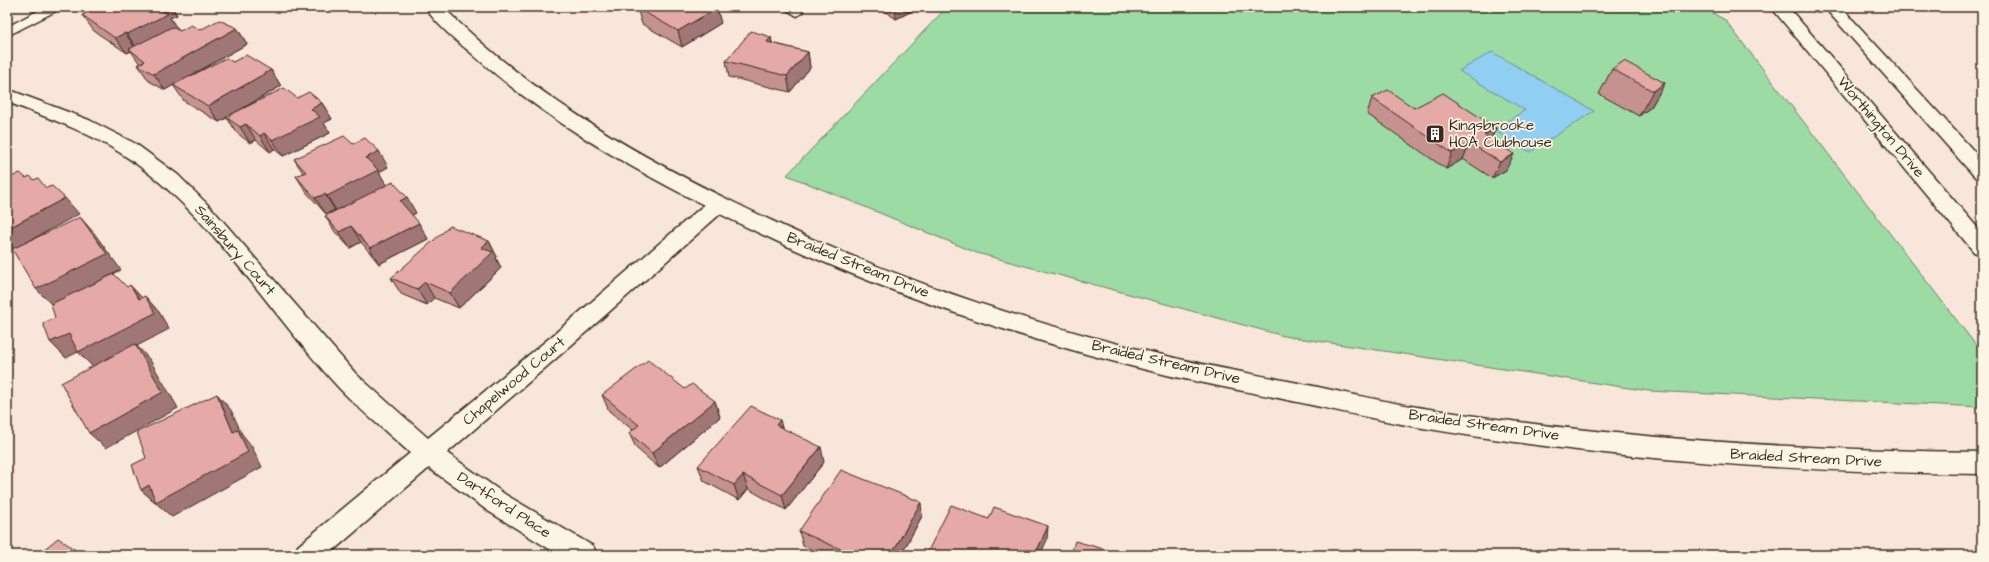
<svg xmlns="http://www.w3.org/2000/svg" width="1989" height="562" viewBox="0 0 1989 562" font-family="'Architects Daughter',sans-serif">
<rect width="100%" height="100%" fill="#f7e6d9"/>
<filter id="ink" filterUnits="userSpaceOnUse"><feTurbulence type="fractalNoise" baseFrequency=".025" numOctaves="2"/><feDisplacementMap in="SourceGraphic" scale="8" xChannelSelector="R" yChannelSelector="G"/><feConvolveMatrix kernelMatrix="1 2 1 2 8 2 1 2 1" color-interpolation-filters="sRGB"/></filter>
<g filter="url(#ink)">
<path fill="#9cdba4" stroke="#6c8261" d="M947,7H1702L1725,20L1982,353V407L1649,391L1284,336L977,253L787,175Z"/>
<path fill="#91cff2" stroke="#6f8d9d" d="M1492,52L1594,111L1530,152L1494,130L1525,110L1459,71Z"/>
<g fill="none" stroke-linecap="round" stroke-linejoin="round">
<g stroke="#3b2a1e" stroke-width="3">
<path id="lane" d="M45,7H60L58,10L7,36V27Z
M782,7H797L803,12L797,16Z"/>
</g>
<g stroke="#3b2a1e" stroke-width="3">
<path id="street" d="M425,7H443C525,89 623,148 727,199C866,269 1016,321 1167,356C1207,366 1248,373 1288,381C1331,389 1374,400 1417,407C1604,438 1793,450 1982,452V474C1793,472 1603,459 1417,427C1372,419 1327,408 1283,399C1244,391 1206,384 1167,375C1014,338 861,285 720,214L568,348L447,453L506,495L593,546L597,555H559L488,511L429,468L328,555H294L298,546L410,453C387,432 361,411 339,388C268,312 210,211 122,154C87,131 46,117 7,102V89L89,120L136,144L178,175L214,211L356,374L428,438L552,336L704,205C621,163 539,115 470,52C454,39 436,24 425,7Z
M1771,7H1788L1982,233V255L1974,252Z
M1824,7H1841L1982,160V179L1975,177Z"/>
</g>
<use href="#lane" fill="#fcf5e5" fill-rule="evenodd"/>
<use href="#street" fill="#fcf5e5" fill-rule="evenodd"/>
</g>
<path fill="#c59290" stroke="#3b2a1e" d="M98,7H172L177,15L170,18L178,30L180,31L237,28L247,44L175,84L233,62L271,70L281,86L244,108L297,98L322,103L332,119L324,123L330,133L283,156L274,149L270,152L256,140L250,143L237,133L227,118L219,122L184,101L173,85L165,90L149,81L138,65L140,64L131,51L127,53L94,31L82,15Z
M879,7H911L912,11L896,19Z
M637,8L721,23L682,47L642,24Z
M771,37L772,43L808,52L810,68L790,92L729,77L726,61Z
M1612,69L1665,83L1651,107L1639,116L1599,94Z
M1372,98L1496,128L1491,139L1506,170L1492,178L1463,159L1446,169L1367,114Z
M353,144L388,167L379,172L386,185L416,213L412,215L428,239L379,264L361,242L350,248L335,232L325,216L336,211L335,210L326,214L307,193L296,176L303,173L294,159Z
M489,241L497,257L496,258L501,268L459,308L434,298L427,305L401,294L391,278Z
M685,389L715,401L720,417L659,468L636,448L629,433L633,430L609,411L602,395Z
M782,428L824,462L786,510L748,489L739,500L704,481L698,466Z
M922,516L901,555H825L803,546L799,531Z"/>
<path fill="#a07776" stroke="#3b2a1e" d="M154,7H172L177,15L170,18L178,30L138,50L127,34Z
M895,7H911L912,11L896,19Z
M717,8L721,23L682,47L678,31Z
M237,28L247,44L165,90L154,74Z
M125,33L136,49H129L131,51L127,53L115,38Z
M771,37L774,53L767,42Z
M808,52L810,68L790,92L787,76Z
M271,70L281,86L219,122L208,106Z
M1665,83L1651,107L1639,116L1653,91Z
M322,103L332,119L324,123L330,133L283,156L272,140L311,109Z
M246,124L256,140L250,143L240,127Z
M1496,128L1489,144L1484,135Z
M264,133L274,149L270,152L260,136Z
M1470,143L1463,159L1446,169L1452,153Z
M379,151L388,167L379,172L387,186L337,212L327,196L366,158Z
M1514,154L1506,170L1492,178L1500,162Z
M7,172L12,178L7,181Z
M325,194L335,210L326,214L315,198Z
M407,197L416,213L409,217L400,201Z
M65,198L79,214L14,249L7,242V229Z
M80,217L94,233L121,270L52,305L36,289Z
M419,223L428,239L379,264L370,248Z
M351,226L361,242L350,248L339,232Z
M489,241L497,257L496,258L501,268L459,308L450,293L481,248Z
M425,282L434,298L427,305L417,289Z
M130,285L145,301V296L159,312L169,329L137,346L150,360L178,408L106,448L89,433L94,368L78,352L82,350L66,358L50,342L139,299Z
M217,394L231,410L242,434L251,445L262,467L172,517L141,490L233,432Z
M715,401L720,417L659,468L652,453Z
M780,420L784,435L776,425Z
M821,447L824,462L786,510L782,495Z
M743,475L748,489L739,500L734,485Z
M921,502L922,516L901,555H891Z
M1048,526L1047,540L1040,555H1035Z"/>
<path fill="#e5aaa8" stroke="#3b2a1e" d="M98,7H155L168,14L127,34L125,33L115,38L82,15Z
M640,7H716L717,8L678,31L637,8Z
M219,20L237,28L154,74L138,65L145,61L129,49L172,27L180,31L191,25L200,30Z
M751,31L771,37L767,42L808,52L787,76L726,61Z
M246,55L271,70L208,106L173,85L226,58L233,62Z
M1624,61L1665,83L1653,91L1612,69Z
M284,88L297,98L309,92L322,103L311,109L320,117L272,140L264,133L260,136L246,124L240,127L226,117Z
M1388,90L1414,108L1443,93L1496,128L1484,135L1514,154L1500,162L1470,143L1452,153L1372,98Z
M344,136L353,144L365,138L379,151L366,158L378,170L327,196L325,194L315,198L296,176L306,172L294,159Z
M20,173L26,178L30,176L34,180L38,178L46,188L52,186L65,198L7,229V179Z
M393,182L407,197L400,201L419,223L370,248L351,226L339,232L325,216Z
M80,217L107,254L36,289L12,249Z
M450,226L489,241L481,248L493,252L450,293L425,282L417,289L391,278Z
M114,274L127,287L130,285L139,299L145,296L155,313L78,352L69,334L50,342L43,323L55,318L51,304Z
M135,344L163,392L89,433L61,383Z
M648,360L685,389L692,384L715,401L652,453L629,433L639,425L602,395Z
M217,394L233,432L238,430L248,452L156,502L149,485L141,490L132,465L146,458L137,432Z
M751,406L780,420L776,425L821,447L782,495L743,475L734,485L698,466Z
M841,470L921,502L891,555H854L799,531Z
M951,505L989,519L994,507L1048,526L1035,555H926Z
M58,538L83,555H37Z
M1075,541L1118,553L1117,555H1071Z"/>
</g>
<defs>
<g id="building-square" transform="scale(1)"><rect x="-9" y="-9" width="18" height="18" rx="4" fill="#3b2a1e" stroke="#fcf5e5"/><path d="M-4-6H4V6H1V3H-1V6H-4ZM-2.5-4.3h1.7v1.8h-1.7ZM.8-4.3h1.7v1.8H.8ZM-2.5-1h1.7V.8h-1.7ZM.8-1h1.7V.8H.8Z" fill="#fff"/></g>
</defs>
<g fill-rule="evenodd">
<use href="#building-square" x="1435" y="134"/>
</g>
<g text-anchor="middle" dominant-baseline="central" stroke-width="3.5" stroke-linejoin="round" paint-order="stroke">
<g font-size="15" fill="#3b2a1e" stroke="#fcf5e5" text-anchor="start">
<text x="1449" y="125">Kingsbrooke<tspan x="1449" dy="17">HOA Clubhouse</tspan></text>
</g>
<g font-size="15" fill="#3b2a1e" stroke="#fcf5e5">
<text transform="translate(1881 127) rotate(50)">Worthington Drive</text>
<text transform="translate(235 250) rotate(49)">Sainsbury Court</text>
<text transform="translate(858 265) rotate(22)">Braided Stream Drive</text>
<text transform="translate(1166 362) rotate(13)">Braided Stream Drive</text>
<text transform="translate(514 381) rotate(-40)">Chapelwood Court</text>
<text transform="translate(1484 425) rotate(8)">Braided Stream Drive</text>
<text transform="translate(1806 458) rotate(3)">Braided Stream Drive</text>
<text transform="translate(504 505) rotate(33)">Dartford Place</text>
</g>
</g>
<rect width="1989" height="562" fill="none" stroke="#fcf5e5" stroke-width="24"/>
<rect x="12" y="12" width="1965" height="538" fill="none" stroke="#3b2a1e" stroke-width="1.5" filter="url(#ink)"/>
</svg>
